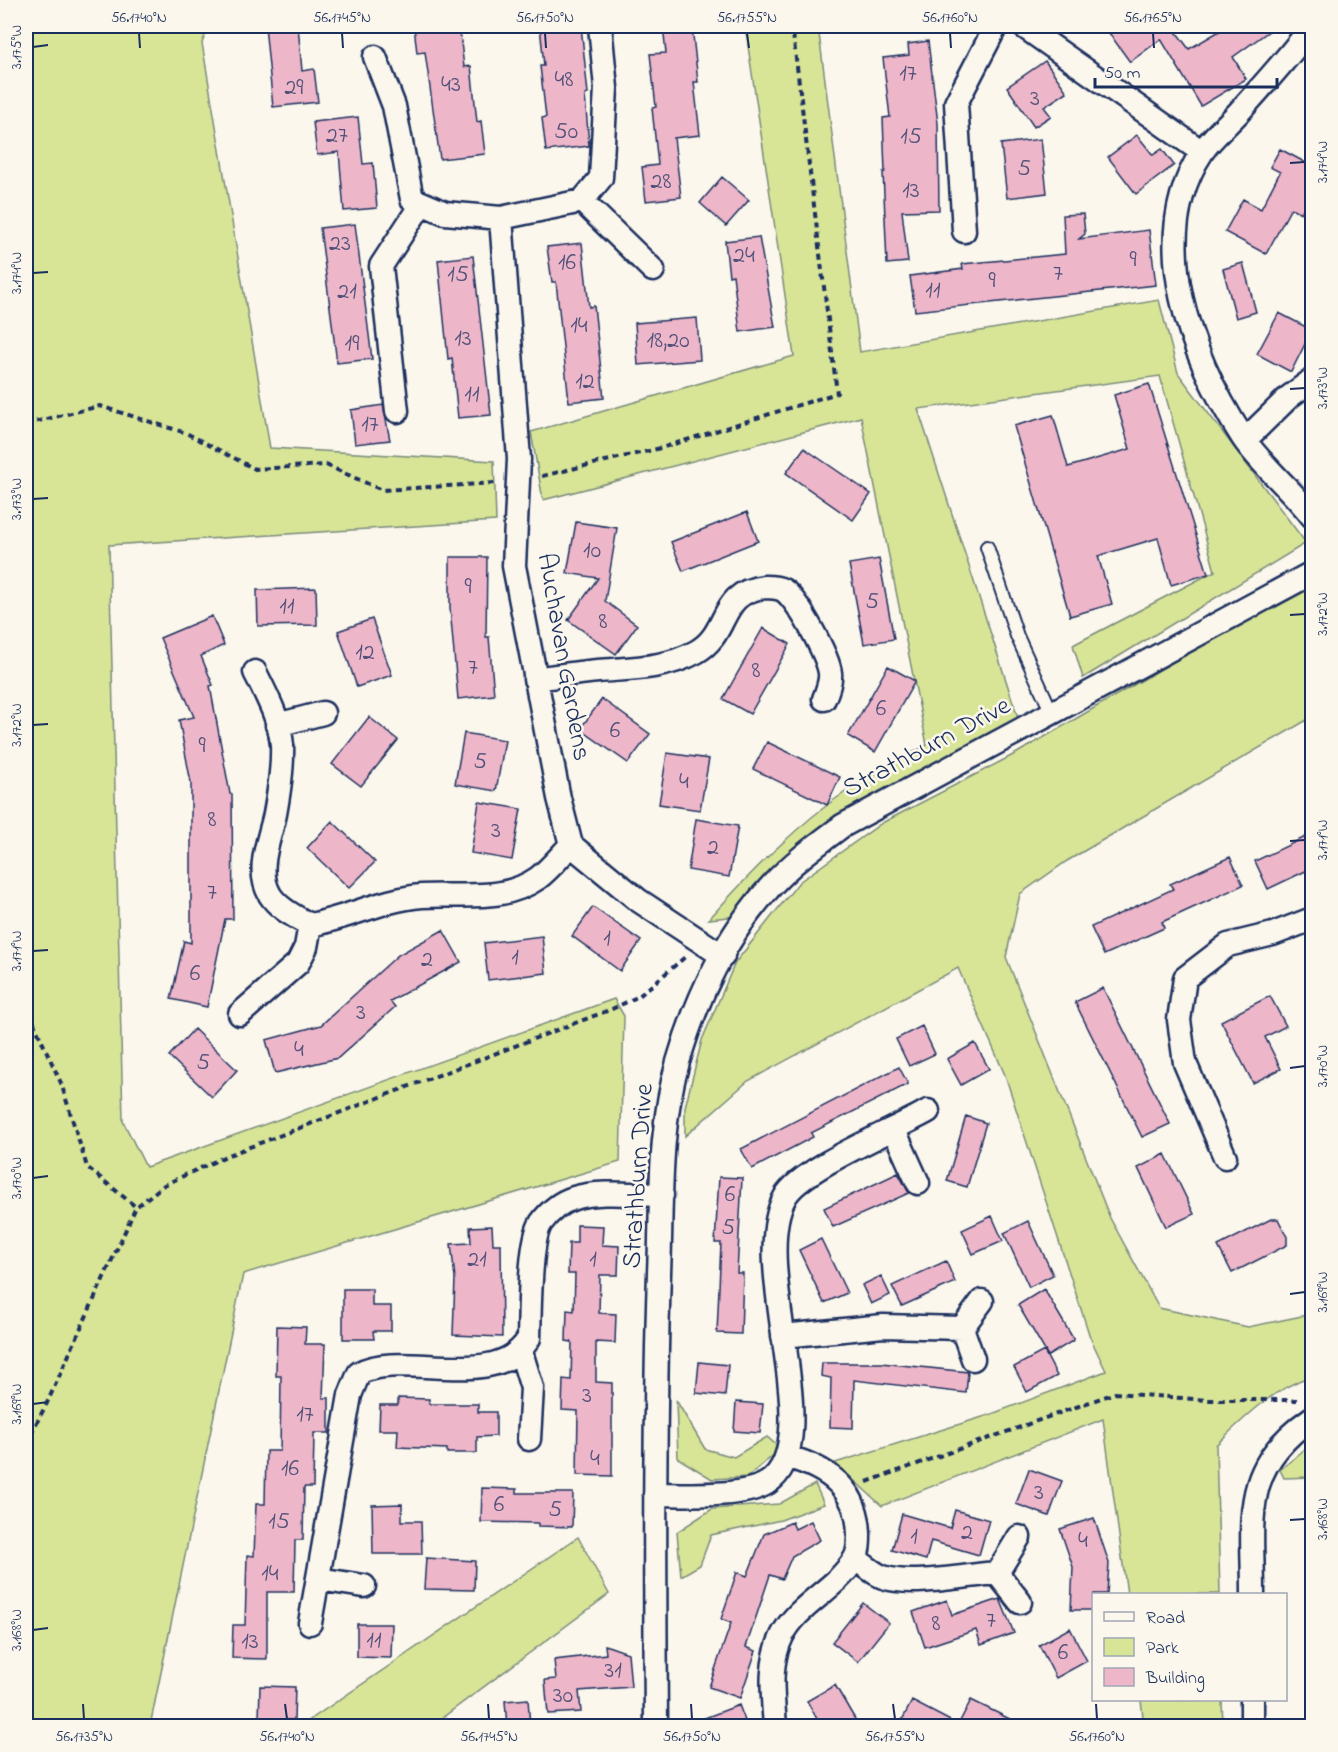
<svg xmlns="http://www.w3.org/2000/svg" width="1338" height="1752" viewBox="0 0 1338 1752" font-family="'Indie Flower',sans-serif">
<rect width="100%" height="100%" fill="#fbf7ec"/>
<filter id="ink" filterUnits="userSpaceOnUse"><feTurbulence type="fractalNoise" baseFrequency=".0167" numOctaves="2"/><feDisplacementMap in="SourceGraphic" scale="12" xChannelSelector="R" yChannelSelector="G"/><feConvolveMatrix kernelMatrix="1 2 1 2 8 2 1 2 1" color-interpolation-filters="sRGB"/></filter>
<g filter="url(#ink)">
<path fill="#d8e597" stroke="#7a8a7a" stroke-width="1.5" d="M26,26H209L202,43L270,448L494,461L496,521L109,545L123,1121L146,1167L614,999L624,1016L620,1162L243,1274L150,1726H26Z
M745,26H818L860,352L1159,300L1178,373L1306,543L1083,678L1073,645L1215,571L1160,376L918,409L1022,730L842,826L748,915L709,919C752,871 797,824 851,788C875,773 901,759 927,745L861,417L543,500L531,432L794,356Z
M1312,587V717L1067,861L1020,894L1006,957L1110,1218L1159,1308L1248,1327L1312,1314V1376C1275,1387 1244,1418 1216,1445L1220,1594H1127L1103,1419L882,1506L835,1463L989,1415L1106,1371L1090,1337L1005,1075L958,968L748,1081L685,1136V1107L702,1040L735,963L799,882L882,823L1017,753L1252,616Z
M676,1400L705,1449L734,1457L767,1437L781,1449L747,1477L712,1479L678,1458Z
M1312,1443V1477L1284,1478L1280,1470Z
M815,1484L824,1504L781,1520L711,1535L700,1565L681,1576L677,1532L712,1509L779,1504Z
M578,1537L609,1594L431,1726H301Z
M1141,1700H1222L1223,1726H1144Z"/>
<path fill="#eeb6c9" stroke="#1b2f5e" stroke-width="1.5" d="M265,26H298L302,71L314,69L318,102L273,107Z
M414,26H459L464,67L471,66L477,122L481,121L485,154L440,159L425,52L417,53Z
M540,26H581L588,94L585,95L589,146L546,151L542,118L546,117L540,66H544Z
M663,26H692L698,82H694L700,135L674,138L681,197L646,201L642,167L658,165L652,108L656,107L650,54L666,53Z
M1104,26H1179L1174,29L1189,49L1228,26H1276L1233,57L1246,79L1201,106L1161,39L1130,62Z
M928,41L938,124L939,210L902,211L908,262L887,264L883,172H885L883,118L890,117L883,58L909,55L908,44Z
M1045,61L1067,92L1044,107L1051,116L1034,127L1007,87Z
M358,117L363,164L373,163L377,208L344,211L339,152L317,155L313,122Z
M1137,135L1153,155L1162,149L1174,165L1136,194L1108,157Z
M1041,139L1047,193L1007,198L1001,144Z
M1280,149L1312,166V192L1301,213L1291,208L1266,254L1225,232L1243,199L1261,209L1280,172L1270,167Z
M722,177L749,200L726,226L700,203Z
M1083,214L1085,234L1079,239L1149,230L1156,285L915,311L910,276L963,269L962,264L1065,254L1063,215Z
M355,224L372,359L337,363L320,228Z
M759,237L775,327L740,332L733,275L729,276L725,241Z
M582,243L589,307L594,306L604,398L569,402L556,282H552L547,247Z
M473,256L491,415L458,418L452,358L448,359L438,260Z
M1243,263L1256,312L1236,318L1223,269Z
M1279,313L1312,330L1291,372L1257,354Z
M697,318L700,360L638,365L635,323Z
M1149,384L1208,574L1171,585L1158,538L1098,556L1112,604L1070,616L1014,426L1053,415L1068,467L1130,449L1114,395Z
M383,405L390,440L355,444L351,410Z
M804,448L871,494L853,520L786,473Z
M747,512L758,541L683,571L671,542Z
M576,522L617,528L605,601L637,625L616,654L568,620L598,578L567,573Z
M450,557H487L486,637H489L494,695L458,699L450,608Z
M879,559L894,639L864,644L849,564Z
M316,588L317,625L258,626L257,590Z
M212,616L224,645L201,656L213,685L210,686L230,794H232L233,919H225L207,1007L171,999L184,941L191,943V783L179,720L194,717L160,638Z
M372,619L392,675L357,687L338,631Z
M763,628L790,644L750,714L723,699Z
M888,666L915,681L875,752L848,736Z
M602,699L650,734L628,763L580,729Z
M369,717L398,740L361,786L332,764Z
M464,733L505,740L496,791L455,784Z
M767,742L840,777L827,805L753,769Z
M667,753L709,759L700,810L659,804Z
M479,802L521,809L512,860L471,853Z
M696,819L738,826L729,877L688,870Z
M332,821L375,862L349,888L307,848Z
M1312,834V868L1268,889L1255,861Z
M1230,857L1243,885L1162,922L1164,928L1104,955L1091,927L1173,889L1170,884Z
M593,907L641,941L620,971L572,936Z
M443,930L461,962L390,1001L395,1007L338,1058L275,1073L266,1040L321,1025L398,955Z
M542,936L546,973L488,980L484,943Z
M1103,988L1170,1124L1142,1137L1075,1002Z
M1270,996L1286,1026L1265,1037L1281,1069L1253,1083L1221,1021Z
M922,1026L935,1054L909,1066L896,1039Z
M194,1029L237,1070L212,1097L169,1056Z
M975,1043L989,1069L961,1085L947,1059Z
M899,1067L908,1084L811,1133L813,1137L752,1169L741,1149Z
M966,1116L986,1123L967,1187L947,1181Z
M1165,1154L1194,1214L1166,1227L1138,1168Z
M898,1173L909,1193L833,1227L824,1208Z
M719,1177L742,1178L737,1273H743L741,1334L717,1333L721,1243H715Z
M992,1216L1003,1241L973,1254L962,1230Z
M1271,1219H1278L1287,1237V1245L1232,1273L1218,1246Z
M1028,1221L1053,1275L1029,1287L1004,1233Z
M577,1225L603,1226L602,1245L619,1246L618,1275H600L599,1313L616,1314L615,1343L596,1342V1382L612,1383V1476L577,1475L578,1411L562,1410L563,1379L571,1380L572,1342L566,1341L567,1310L574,1311L575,1274H568L569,1243H577Z
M492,1226L493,1244H501L502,1337L453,1335L455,1278L451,1244L471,1243L470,1227Z
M821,1239L847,1293L824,1303L799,1250Z
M946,1261L955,1282L902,1306L892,1286Z
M881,1276L890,1295L871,1304L862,1285Z
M343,1289H372V1306H391V1331H373L374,1339H343Z
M1044,1289L1074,1340L1048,1356L1018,1305Z
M277,1326L306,1327L305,1344H325L323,1398H329V1433H314L313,1487H304L303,1540H295L294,1592H267V1659L232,1658L233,1625H245L247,1555L254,1556L256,1504H265L266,1451H280L281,1376H276Z
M1044,1351L1057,1376L1027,1392L1014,1367Z
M699,1362L728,1365L725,1396L696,1393Z
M822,1363H881L968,1372L966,1393L854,1380L853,1428L830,1427L831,1378L821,1376Z
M398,1398L429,1399V1404H478V1412H496V1436L477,1437V1453H447V1449L397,1447L398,1430H379L380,1405H398Z
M736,1402L763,1404L760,1433L734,1431Z
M1029,1469L1062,1481L1049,1516L1016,1504Z
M482,1488L517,1489V1493H573L572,1527L538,1526V1523L481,1522Z
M402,1504V1521H421L422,1554H373L372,1505Z
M955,1510L989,1520L979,1555L931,1541L926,1560L892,1550L902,1514L950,1528Z
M1094,1518L1109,1563L1107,1594H1094V1610H1071L1073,1567L1060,1529Z
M811,1521L820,1540L792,1556L782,1579L770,1575L746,1647L756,1651L740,1698L709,1687L731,1623L721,1619L737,1572L747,1576L764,1534L792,1522L795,1529Z
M426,1558L475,1561L474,1590L424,1589Z
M1000,1599L1014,1633L981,1645L976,1630L925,1647L913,1612L947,1600L952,1615Z
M863,1603L889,1623L858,1662L832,1642Z
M357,1624H392L391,1658L357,1657Z
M1070,1628L1087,1661L1056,1678L1039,1645Z
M605,1645L628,1653L631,1687L579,1691L581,1712L548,1714L545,1680L556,1679L554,1660L606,1654Z
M835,1685L859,1726H821L807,1701Z
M260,1686L295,1687L294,1720L259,1719Z
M528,1699L530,1726H507L505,1701Z
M971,1700L1024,1726H899L912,1701L958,1725Z
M739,1705L747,1726H686V1725Z"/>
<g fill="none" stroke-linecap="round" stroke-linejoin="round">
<g stroke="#1b2f5e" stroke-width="16">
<path id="service" d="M987,547L1017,636L1052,713"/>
</g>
<g stroke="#1b2f5e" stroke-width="27">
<path id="minor" d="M1023,26L1202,152
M1312,26C1290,56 1264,84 1239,112C1227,125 1211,138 1202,152C1144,240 1192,359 1243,438C1262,466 1291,489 1312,516
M375,57L394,106L412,199L445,213L501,218L582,201L601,178L606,88L600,26
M582,201L653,270
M501,218L519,459L514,566L559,798L571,845L638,900L723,956
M964,231L956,103L996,26
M397,411L381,266L422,203
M1245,440L1289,397L1312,380
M255,672C266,694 280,720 282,745C283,767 279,792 275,814C270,839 255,869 270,895C279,909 296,917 310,925C348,918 383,899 422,896C462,893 502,903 538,878C550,869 561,855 571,845
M535,679C556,676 577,673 598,671C632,668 665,669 696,652C731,633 717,592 765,587C770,587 779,588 783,590C797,598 828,656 830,673C831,682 827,691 824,699
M277,725L323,713
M240,1014L298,963L306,947L310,925
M894,1130L918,1183
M1225,1157L1185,1063L1179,1020L1185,978L1228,945L1273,934L1312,919
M783,1336L883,1326L962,1328
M521,1352L532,1388L529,1439
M973,1359L962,1328L982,1301
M655,1494C684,1494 742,1498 767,1483C830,1443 747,1265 785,1197C801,1168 895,1130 928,1111
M1019,1537L997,1573L1020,1602
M856,1559C864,1565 874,1574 883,1577C911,1587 967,1575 997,1573
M318,1579L364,1586
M1253,1594C1253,1517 1240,1467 1312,1418
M310,1623L350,1395L359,1373C402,1349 498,1393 529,1338C530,1313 529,1242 541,1223C549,1212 561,1202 574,1198C601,1190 634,1195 662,1195
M656,1726C655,1575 654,1424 659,1273C662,1205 658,1129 678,1062C696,999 727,933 772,885C793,862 818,844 842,826L1312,573
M775,1726C773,1697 768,1664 782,1636C798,1604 835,1590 854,1560C859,1553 859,1542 859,1534C858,1489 828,1468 788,1457
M1252,1726V1700"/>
</g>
<path stroke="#1b2f5e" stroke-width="4" stroke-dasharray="6 4.5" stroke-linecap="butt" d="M26,424L100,406L186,433L255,469L326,465L382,490L496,483
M542,476L661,448L837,393L792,26
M26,991L35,1026L61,1083L87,1167L136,1207
M26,1443L47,1403L136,1207L164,1185L226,1156L612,1009L639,996L685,957
M867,1482L1115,1393L1208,1400H1297"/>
<use href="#service" stroke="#fbf7ec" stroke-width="12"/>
<use href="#minor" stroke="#fbf7ec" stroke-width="22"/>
</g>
</g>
<path fill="none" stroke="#1b2f5e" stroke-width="2" d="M139,33L140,48M342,33L343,48M545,33L546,48M747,33L749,48M950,33L951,48M1153,33L1154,48M33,47L48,45M1290,163L1305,162M33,273L48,272M1290,389L1305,388M33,499L48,498M1290,615L1305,614M33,725L48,724M1290,841L1305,840M33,951L48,950M1290,1068L1305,1066M33,1178L48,1176M1290,1294L1305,1292M33,1404L48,1402M1290,1520L1305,1519M33,1630L48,1628M83,1704L84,1719M285,1704L287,1719M488,1704L489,1719M691,1704L692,1719M893,1704L895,1719M1096,1704L1097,1719"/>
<g text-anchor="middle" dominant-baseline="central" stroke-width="5" stroke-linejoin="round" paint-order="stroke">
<g font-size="24" fill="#505179">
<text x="908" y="74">17</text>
<text x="564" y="80">48</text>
<text x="451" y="85">43</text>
<text x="294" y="88">29</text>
<text x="1035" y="99">3</text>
<text x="566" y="132">50</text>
<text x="337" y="136">27</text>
<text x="911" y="137">15</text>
<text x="1024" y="169">5</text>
<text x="661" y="182">28</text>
<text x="911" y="191">13</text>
<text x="340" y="244">23</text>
<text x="744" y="256">24</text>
<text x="1133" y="260">9</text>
<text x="567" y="263">16</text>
<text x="1058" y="274">7</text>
<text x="458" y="275">15</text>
<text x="992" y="281">9</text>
<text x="933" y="291">11</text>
<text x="347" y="292">21</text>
<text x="579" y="326">14</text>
<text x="463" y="339">13</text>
<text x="668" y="341">18,20</text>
<text x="352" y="344">19</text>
<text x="585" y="382">12</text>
<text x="472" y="395">11</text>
<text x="370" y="425">17</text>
<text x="592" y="551">10</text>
<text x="468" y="587">9</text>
<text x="872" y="602">5</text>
<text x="287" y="607">11</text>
<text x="603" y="622">8</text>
<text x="365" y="653">12</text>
<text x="473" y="668">7</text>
<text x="756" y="671">8</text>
<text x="881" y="709">6</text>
<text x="615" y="731">6</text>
<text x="202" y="746">9</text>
<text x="480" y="762">5</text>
<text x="684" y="782">4</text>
<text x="212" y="820">8</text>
<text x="496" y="831">3</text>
<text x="713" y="848">2</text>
<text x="212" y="893">7</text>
<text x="607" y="939">1</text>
<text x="515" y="958">1</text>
<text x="427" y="960">2</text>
<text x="195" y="974">6</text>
<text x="361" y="1013">3</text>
<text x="299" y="1050">4</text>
<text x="203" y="1063">5</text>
<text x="730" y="1195">6</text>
<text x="728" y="1228">5</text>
<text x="477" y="1260">21</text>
<text x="593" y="1260">1</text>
<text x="587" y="1396">3</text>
<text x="305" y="1415">17</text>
<text x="595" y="1459">4</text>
<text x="290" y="1469">16</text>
<text x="1039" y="1493">3</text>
<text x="499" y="1505">6</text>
<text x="555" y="1510">5</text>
<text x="279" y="1522">15</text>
<text x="967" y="1533">2</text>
<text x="914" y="1537">1</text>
<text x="1083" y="1541">4</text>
<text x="270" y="1574">14</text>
<text x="991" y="1621">7</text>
<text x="936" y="1624">8</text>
<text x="374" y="1641">11</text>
<text x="250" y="1642">13</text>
<text x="1063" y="1653">6</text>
<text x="613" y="1671">31</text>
<text x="563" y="1696">30</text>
</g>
<g font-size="27" fill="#1b2f5e" stroke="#fbf7ec">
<text transform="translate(563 657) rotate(80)">Auchavan Gardens</text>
<text transform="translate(927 748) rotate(-28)">Strathburn Drive</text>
<text transform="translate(639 1176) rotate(-86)">Strathburn Drive</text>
</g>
</g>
<rect width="1338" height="1752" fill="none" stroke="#fbf7ec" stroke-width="66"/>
<rect x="1092" y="1593" width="195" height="108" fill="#fbf7ec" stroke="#a1a7b3" stroke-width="1.5"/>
<rect x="1104" y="1612" width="30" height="9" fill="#fbf7ec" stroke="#a1a7b3" stroke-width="1.5"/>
<text x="1146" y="1623" font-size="18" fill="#1b2f5e">Road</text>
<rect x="1104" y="1638" width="30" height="18" fill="#d8e597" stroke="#a1a7b3" stroke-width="1.5"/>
<text x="1146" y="1653" font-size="18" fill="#1b2f5e">Park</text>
<rect x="1104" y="1668" width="30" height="18" fill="#eeb6c9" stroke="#a1a7b3" stroke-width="1.5"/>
<text x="1146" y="1683" font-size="18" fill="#1b2f5e">Building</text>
<path d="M1095 78v9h182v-9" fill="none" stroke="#1b2f5e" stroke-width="3"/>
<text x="1104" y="78" font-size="18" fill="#1b2f5e" stroke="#fbf7ec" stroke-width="4.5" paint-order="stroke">50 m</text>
<rect x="33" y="33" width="1272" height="1686" fill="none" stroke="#1b2f5e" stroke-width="2"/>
<g font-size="15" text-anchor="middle" fill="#1b2f5e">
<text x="139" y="22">56.1740°N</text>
<text x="342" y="22">56.1745°N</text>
<text x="545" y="22">56.1750°N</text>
<text x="747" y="22">56.1755°N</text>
<text x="950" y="22">56.1760°N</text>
<text x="1153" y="22">56.1765°N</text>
<text transform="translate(16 47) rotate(-90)" y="5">3.175°W</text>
<text transform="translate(1322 162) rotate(-90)" y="5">3.174°W</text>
<text transform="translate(16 273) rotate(-90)" y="5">3.174°W</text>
<text transform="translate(1322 388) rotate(-90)" y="5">3.173°W</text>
<text transform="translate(16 499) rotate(-90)" y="5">3.173°W</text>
<text transform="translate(1322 614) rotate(-90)" y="5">3.172°W</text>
<text transform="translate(16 725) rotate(-90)" y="5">3.172°W</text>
<text transform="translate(1322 840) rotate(-90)" y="5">3.171°W</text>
<text transform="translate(16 951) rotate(-90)" y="5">3.171°W</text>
<text transform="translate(1322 1066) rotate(-90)" y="5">3.170°W</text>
<text transform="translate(16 1178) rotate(-90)" y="5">3.170°W</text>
<text transform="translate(1322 1292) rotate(-90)" y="5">3.169°W</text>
<text transform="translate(16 1404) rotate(-90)" y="5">3.169°W</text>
<text transform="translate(1322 1519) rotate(-90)" y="5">3.168°W</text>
<text transform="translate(16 1630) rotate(-90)" y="5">3.168°W</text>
<text x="84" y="1741">56.1735°N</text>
<text x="287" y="1741">56.1740°N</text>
<text x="489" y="1741">56.1745°N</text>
<text x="692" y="1741">56.1750°N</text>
<text x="895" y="1741">56.1755°N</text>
<text x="1097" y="1741">56.1760°N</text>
</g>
</svg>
